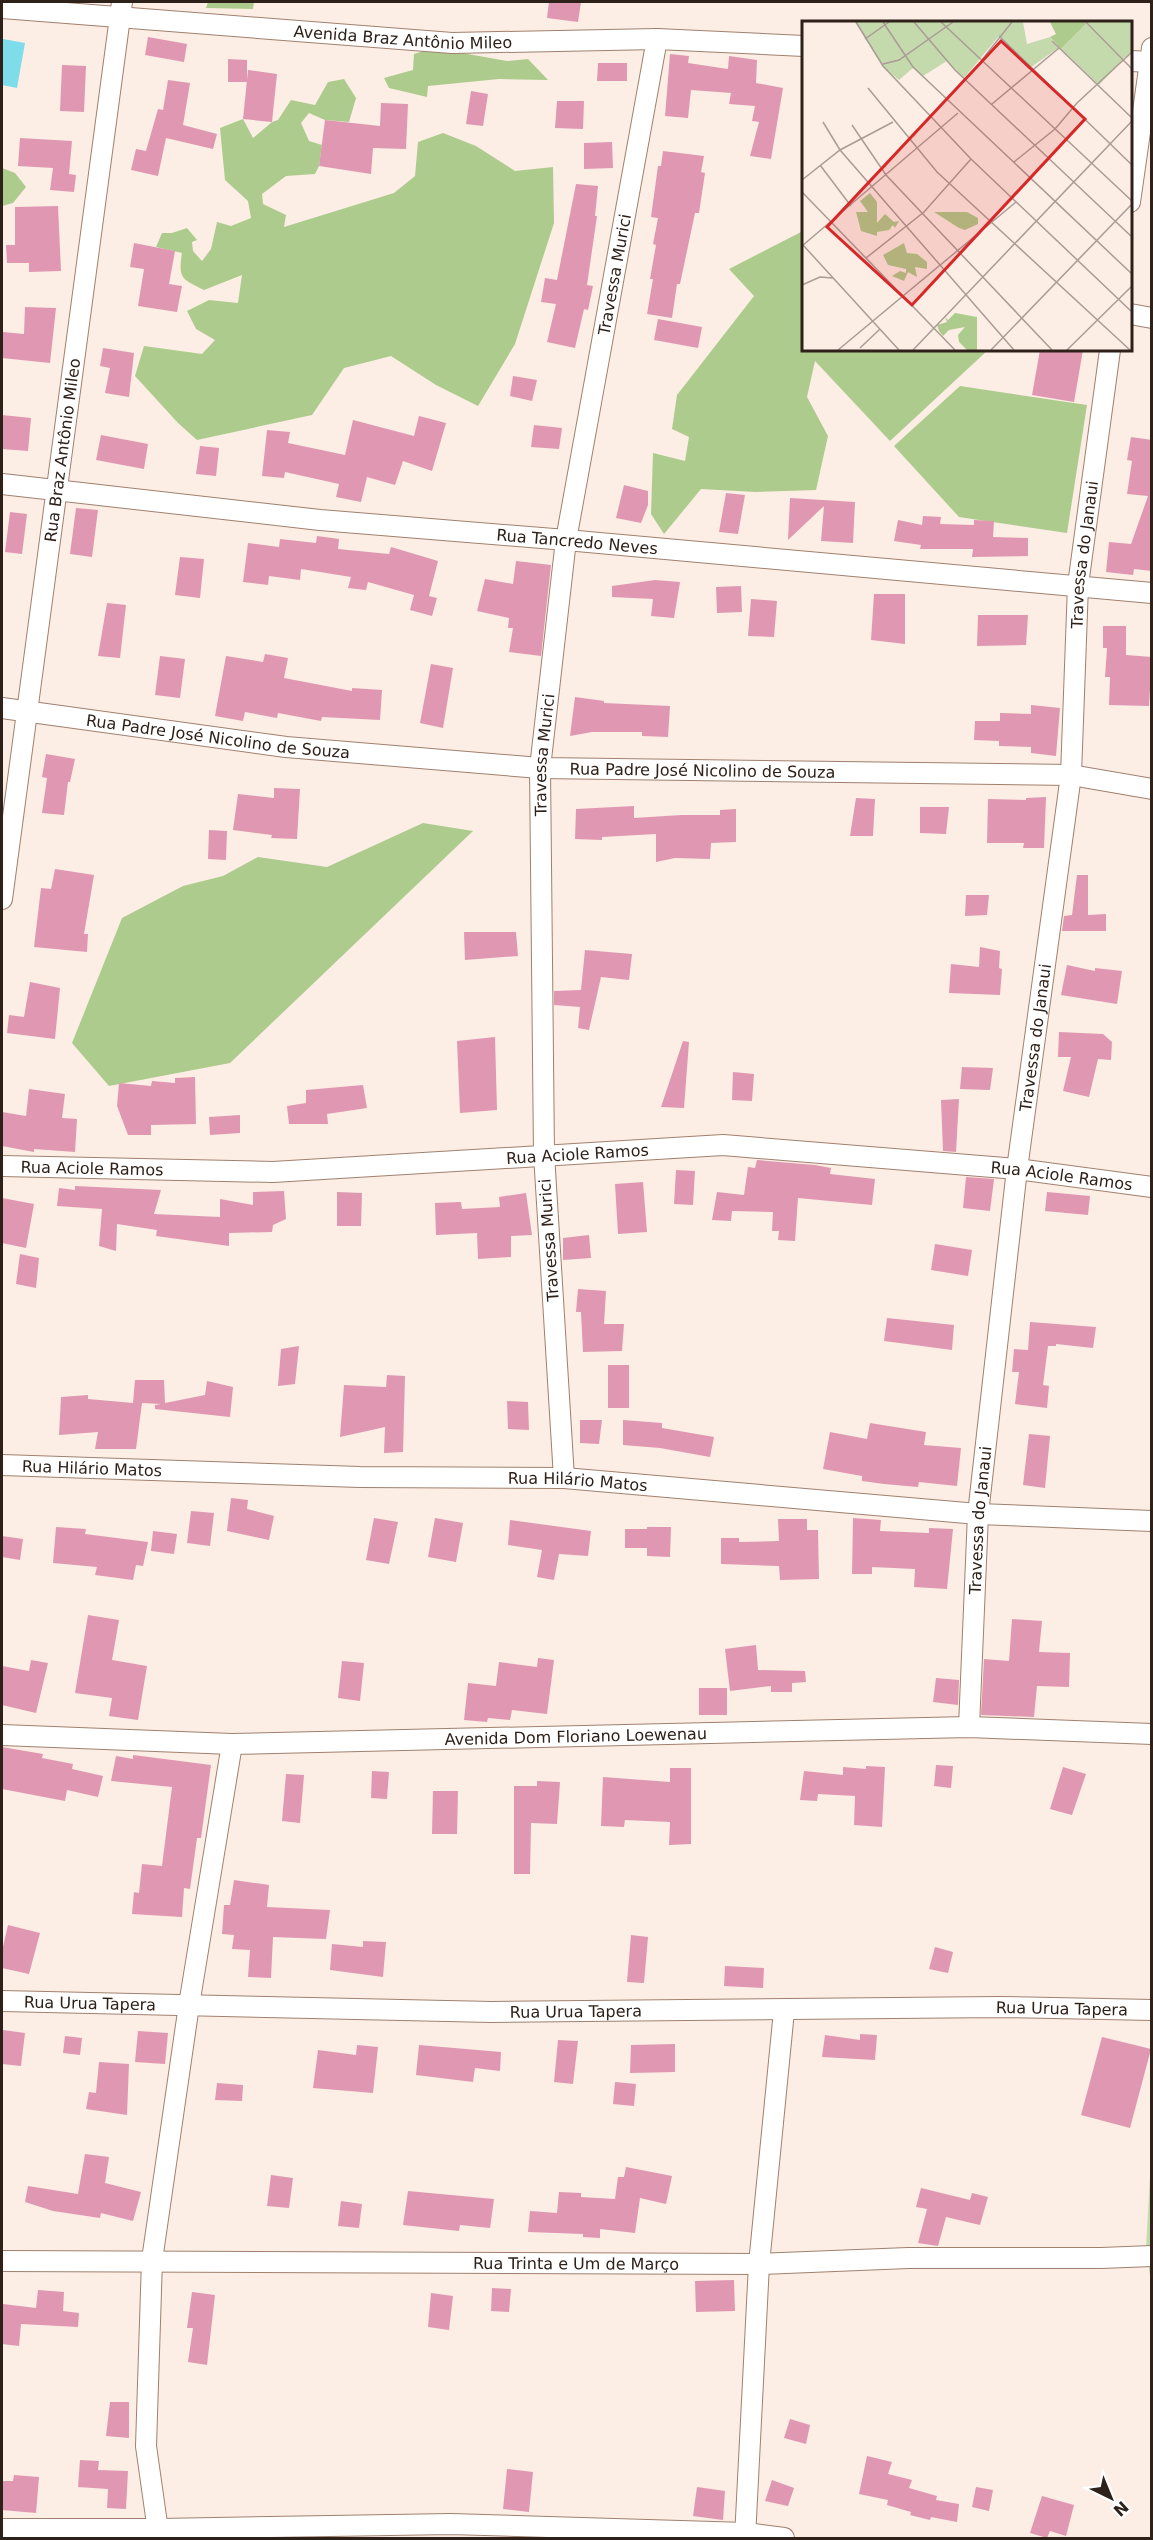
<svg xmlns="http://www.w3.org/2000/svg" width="1153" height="2540" viewBox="0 0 1153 2540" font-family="'DejaVu Sans',sans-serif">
<rect width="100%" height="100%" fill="#fcede5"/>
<path fill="#c4daad" d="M1151,2159V2282L1146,2249Z"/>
<path fill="#adcb8c" d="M208,2H254L253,9L206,8Z
M434,48L507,61L528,59L548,80L499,79L428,86L427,97L389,88L384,78L413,70L414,54Z
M344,79L356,98L349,122L325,120L309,113L301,123L309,141L322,145L319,166L315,174L286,176L262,194L263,204L286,215L284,227L394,193L415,176L418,142L443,133L476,146L515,171L553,167L554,223L515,344L478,406L436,385L391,356L344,368L312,415L197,440L178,423L135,376L144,346L202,354L215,340L196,329L187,311L209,300L238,303L242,275L204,290C182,279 178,279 182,253L156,247L162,233H172L187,228L197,240L192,242L193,251L202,261L211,249L217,222L231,226L251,218L248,201L225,180L220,128L243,119L253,138L272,122L278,120L291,100L315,105L328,82Z
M2,168L15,173L26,187L13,203L2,206Z
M803,231L804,350H988L890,441L815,361L807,397L828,436L816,490L756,492L701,489L664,534L651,514L653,453L685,461L689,437L672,429L677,395L754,296L729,269Z
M960,386L1087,405L1067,533L959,517L894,446Z
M423,823L473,831L230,1063L109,1086L72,1043L122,918L183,886L223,876L258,857L327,867Z"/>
<path fill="#7fdceb" d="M3,39L25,43L17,88L2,85Z"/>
<path fill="#e098b2" d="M549,2H581L578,22L547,18Z
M148,37L187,44L184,62L145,55Z
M670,54L689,56L688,63L728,69L729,56L757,60L756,83L783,88L771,159L750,156L759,122L752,121L755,106L729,104L731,93L691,90L688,118L665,116Z
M228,59L247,60V82H228Z
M598,63H627V81H597Z
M62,65L86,66L84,112L60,111Z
M248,70L277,74L272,122L243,119Z
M168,80L190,83L183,125L217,134L213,149L166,138L158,176L131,170L136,149L146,151L158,109L163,110Z
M471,91L488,94L483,126L466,124Z
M557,101H584L583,129L555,128Z
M381,103L408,104L406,149L373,148L371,174L319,166L325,120L380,126Z
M20,138L72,141L69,174L76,175L74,192L50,190L53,168L18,166Z
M612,142L613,168L584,169V143Z
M663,151L704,156L701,172L705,173L699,213H695L680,284H677L672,318L647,314L653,279H650L656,245L653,244L658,218L651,217L658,166H661Z
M576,184L598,186L595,216H597L587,285L593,286L588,310L584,309L575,348L547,342L556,304L541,302L545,278L557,280Z
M58,206L61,271L29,272V263H7L6,245H15V207Z
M134,243L175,251L169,284L182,286L177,312L138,306L144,269L130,267Z
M25,307L56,308L50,363L2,358L3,332L24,334Z
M658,319L702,327L698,348L654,340Z
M103,348L134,353L129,397L105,393L110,368L100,366Z
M1040,350H1083L1074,402L1032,395Z
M513,376L537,380L532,401L510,396Z
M2,415L31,418L28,451L2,449Z
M419,416L446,423L432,471L403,461L395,485L367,477L361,502L336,497L339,484L285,472L284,478L262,476L267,430L290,432L288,443L345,455L353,420L414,436Z
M534,425L562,428L559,449L531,447Z
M101,435L148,444L144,469L96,460Z
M1131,437L1152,440V571L1134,569L1133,575L1106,572L1109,542L1131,544L1148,496L1127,494L1132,461L1127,460Z
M200,446L219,448L216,476L196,474Z
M624,485L648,491V505L641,523L616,518Z
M726,493L745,495L738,534L719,532Z
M790,498L855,502L853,543L821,541L824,506L788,540Z
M76,508L98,510L92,557L70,554Z
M10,512L27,514L22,554L5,552Z
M923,516L941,517L940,524L974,525V520L994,521L993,537L1028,538V556L972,557L973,549H920L921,545L894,541L898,520L922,525Z
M317,536L339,539L338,549L389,554L391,547L438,561L429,596L437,598L432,616L410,610L414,595L368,582L366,590L348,588L351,577L301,569L300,580L269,576L268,585L243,582L248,543L279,547L280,539L316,543Z
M180,557L204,559L200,598L175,595Z
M516,561L551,565L541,656L509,652L513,628H508L509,618L477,611L485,579L513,584Z
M655,580L680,582L674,618L651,616L653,599L612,597V586Z
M741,586L742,612L717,613L716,587Z
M874,594H905V644L871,640Z
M751,599L777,601L774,637L748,636Z
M107,603L126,605L120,658L98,656Z
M978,615H1028L1026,645L977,646Z
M1103,626H1126V655L1152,657L1149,706L1109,705L1110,677H1105L1107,648H1103Z
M265,654L288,658L284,678L352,691V688L382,690L380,720L322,717L321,721L278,713L277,718L245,712L243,721L215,716L226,656L263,662Z
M160,656L185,659L180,698L155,695Z
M431,664L453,668L443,728L420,723Z
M575,697L604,701V703L670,706L668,737L642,736V732H592L570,736Z
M1031,705L1060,708L1056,756L1031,753V747L999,746V741L974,740L975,721H1000V713L1031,714Z
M46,754L75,759L70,782H68L64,815L42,813L47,778L42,777Z
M274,788L300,789L297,839L271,838L272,835L233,830L238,794L274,798Z
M1046,797L1044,848H1023L1024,843H987L988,799L1026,800V798Z
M856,798L875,799L873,836H850Z
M634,806V818L681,815H720V810L736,809V842L711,843L710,859L675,858L656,862V834L602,837V840L575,839L576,809Z
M920,807H949L946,834L920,833Z
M209,830L227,831L226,860L208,859Z
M55,869L94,875L84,934H88L87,952L34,947L41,888L51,889Z
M1077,875H1088V915L1106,914V931H1062L1064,916L1072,915Z
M966,895H989L987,915L965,916Z
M464,932H516L518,956L465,960Z
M980,947L1000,951L999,968L1002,969L1000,995L949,993L951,964L979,967Z
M585,950L632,954L629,980L601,977L589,1030L578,1028L580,1007L554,1005V991L581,990Z
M1067,965L1095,971V968L1122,971L1117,1004L1061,995Z
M30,982L60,988L55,1039L7,1033L9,1015L24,1017Z
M1059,1032L1103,1034L1112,1042L1111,1060L1098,1059L1089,1097L1063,1091L1071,1057H1058Z
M495,1037L497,1110L460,1113L457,1041Z
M683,1041L689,1042L684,1108L661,1107Z
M962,1067L993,1068L990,1090L960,1089Z
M733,1072L754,1074L752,1101L732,1100Z
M195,1077L196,1124L151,1125V1135H128L117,1106L119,1083L151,1086L152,1081L175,1083V1078Z
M363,1085L367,1108L327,1114L328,1124H289L287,1106L306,1103V1090Z
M29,1089L65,1094L62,1118L77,1119L75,1152L34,1149V1152L2,1146V1112L26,1116Z
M959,1099L956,1152L943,1151L941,1100Z
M240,1115V1133L210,1135L209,1117Z
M757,1160L815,1165L831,1168L830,1174L875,1179L872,1205L798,1198L795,1241L778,1240L779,1231H772L773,1212L732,1211L731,1221L712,1220L717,1192L744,1195L748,1167L755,1168Z
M676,1170L695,1171L693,1205L674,1204Z
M966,1177L994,1179L990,1211L963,1208Z
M643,1182L647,1232L618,1234L615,1184Z
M75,1186L161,1190L154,1214L220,1217V1199L253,1205V1192L284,1191L286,1219L273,1225L272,1232L229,1233V1246L156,1236L157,1230L117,1224L116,1251L99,1246L102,1209L57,1206L59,1188L75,1190Z
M337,1192L362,1193L361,1226H337Z
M1047,1192L1090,1196L1088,1215L1045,1211Z
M526,1193L532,1235L511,1236V1257L478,1259L477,1233L436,1235L435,1203L461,1202L462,1209L500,1207L499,1197Z
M2,1198L34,1204L26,1248L2,1243Z
M589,1235L591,1258L563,1260V1238Z
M935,1244L972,1250L968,1276L931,1270Z
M20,1254L39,1258L36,1288L16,1284Z
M578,1289L606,1291L604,1324H624L622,1351L583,1352L581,1312H576Z
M887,1318L954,1325L952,1350L884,1341Z
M1030,1322L1096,1327L1093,1348L1056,1344V1346H1048L1043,1385L1049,1386L1047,1408L1015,1404L1019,1372H1012L1014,1349L1028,1350Z
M299,1346L295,1384L278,1386L281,1349Z
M608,1365H629V1408H608Z
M387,1375L405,1376L403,1452L384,1453L385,1427L340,1437L344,1385L386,1387Z
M135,1380H164L165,1403L205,1395L207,1381L233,1387L230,1417L155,1409V1405L161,1404L142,1403L136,1449H95L98,1432L59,1435L61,1397L88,1395V1399L133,1403Z
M507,1401L528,1402L529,1430L508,1429Z
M580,1420H602L599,1444L580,1443Z
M623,1420L662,1423V1428L714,1437L710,1457L660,1448L623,1445Z
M870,1423L926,1432L924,1445L961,1448L957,1486L919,1482L918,1487L884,1484L862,1481V1476L823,1469L830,1432L867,1439Z
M1029,1434L1050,1436L1045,1488L1023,1485Z
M231,1498L248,1500L247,1509L274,1516L269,1540L227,1531Z
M191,1511L214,1513L210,1546L187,1543Z
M374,1518L398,1522L389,1564L366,1560Z
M435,1518L463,1523L456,1562L428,1557Z
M853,1518L881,1520L880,1531L929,1533V1528L953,1529L947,1589L914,1587L915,1569L872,1567V1574H852Z
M778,1519H807V1530H818L819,1579L780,1580L779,1566L721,1564V1538H739V1542L779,1541Z
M510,1520L591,1531L588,1556L559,1554L554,1580L537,1577L542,1550L508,1545Z
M56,1527L86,1529L85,1534L148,1542L143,1566L136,1565L133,1580L95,1575L97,1567L53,1563Z
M647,1527H671L670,1557L647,1556V1548H625V1529H647Z
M153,1531L177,1534L174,1554L151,1551Z
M2,1536L23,1539L20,1560L2,1557Z
M88,1615L119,1620L112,1660L147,1666L138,1720L109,1716L112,1698L75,1693Z
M1012,1619L1042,1621L1039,1652L1070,1653L1069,1687L1037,1686L1034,1717L981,1715L984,1659L1009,1661Z
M756,1645L758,1670L805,1671L806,1682L792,1683V1692H771V1686L730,1691L725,1649Z
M538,1658L554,1660L547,1714L512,1710L510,1720L488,1718L487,1722L464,1720L468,1683L496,1686L499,1662L537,1667Z
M31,1660L48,1663L36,1713L2,1705V1666L29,1671Z
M342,1661L364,1663L360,1701L338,1698Z
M936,1678L959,1680L958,1705L933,1702Z
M699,1688H727V1715H699Z
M2,1747L43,1754L42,1758L73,1764L72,1769L103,1776L98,1797L67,1790L65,1801L2,1789Z
M133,1755L211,1765L201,1838H197L190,1889L184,1888L182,1917L132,1914L134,1892L139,1893L142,1864L162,1866L172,1787L111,1781L116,1756L133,1759Z
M936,1765L953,1766L951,1788L934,1786Z
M866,1766L885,1767L882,1827L854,1825L855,1796L818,1794L817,1801L800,1800L804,1771L843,1775V1767L866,1769Z
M1063,1767L1086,1774L1072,1815L1050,1809Z
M670,1768H691V1844L669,1845L670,1822L625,1820L624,1827L601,1826L603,1777L670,1782Z
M372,1771L389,1772L387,1799L371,1798Z
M286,1774L304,1775L300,1823L282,1821Z
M537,1781L560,1782L557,1824L531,1823L530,1874H514V1786H537Z
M433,1791H458L457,1834H432Z
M234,1880L269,1885L267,1907L330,1910L326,1939L273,1937L271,1978L248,1977L250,1950L232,1949L234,1935L222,1934L224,1905H230Z
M8,1925L40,1933L29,1974L2,1968V1951Z
M631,1935L648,1937L644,1983L627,1982Z
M363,1941L386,1942L383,1977L330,1970L332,1944L363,1947Z
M935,1947L953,1952L948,1973L929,1969Z
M725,1966L764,1968L763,1988L724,1986Z
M3,2030L25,2033L21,2066L2,2064Z
M138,2031L168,2033L165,2064L135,2062Z
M860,2034L877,2035L875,2060L822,2057L825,2035L860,2040Z
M65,2036L82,2038L80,2055L63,2053Z
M1102,2037L1151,2049L1130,2128L1081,2115Z
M558,2040L578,2041L573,2084L554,2082Z
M675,2044V2072L630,2073L631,2045Z
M357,2045L378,2047L373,2093L313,2088L318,2050L356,2055Z
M419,2045L501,2052L500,2071L475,2068L473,2082L416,2075Z
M99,2062L129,2064L127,2115L86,2109L89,2092L96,2093Z
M615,2082L636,2084L634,2106L613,2104Z
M217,2083L243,2085L242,2101L215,2100Z
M85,2154L109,2157L105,2183L141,2192L133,2221L101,2213L100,2218L53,2211L25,2202L28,2186L78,2194Z
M626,2167L672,2176L666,2204L640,2198L635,2233L600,2229V2238L583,2237V2234L528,2232L530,2211L557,2213L559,2192L581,2193V2197L615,2199L618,2177H624Z
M271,2175L293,2178L289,2208L267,2206Z
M921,2188L970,2200L972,2193L988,2197L980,2225L946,2217L938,2246L918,2243L927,2209L916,2207Z
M408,2191L494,2199L490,2228L460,2225L459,2231L403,2225Z
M341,2201L362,2204L359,2228L338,2226Z
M734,2280L735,2311L696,2312L695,2281Z
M492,2288L511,2289L509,2312L491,2311Z
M38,2290L64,2292L63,2311L79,2313L78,2327L21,2324L19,2346L2,2344L3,2304L36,2308Z
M192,2292L215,2295L207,2365L188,2362L193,2328H187Z
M431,2293L453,2296L449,2330L428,2327Z
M110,2402H129V2438L106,2436Z
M790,2419L810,2425L806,2444L784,2438Z
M867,2456L892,2462L888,2474L912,2480L909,2488L937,2496L936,2500L959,2504L957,2522L931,2517L930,2520L910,2515L911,2512L887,2505L888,2500L859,2494Z
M80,2460L99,2461L98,2470L128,2471L126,2509L107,2508L108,2489L78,2487Z
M507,2469L533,2472L529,2512L503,2509Z
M14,2475L39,2477L36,2513L2,2510V2481H13Z
M772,2480L794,2488L788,2506L765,2501Z
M697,2487L725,2491L723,2520L693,2516Z
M976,2487L993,2490L989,2511L972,2507Z
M1042,2496L1074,2505L1066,2536L1050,2531L1047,2538L1030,2533Z"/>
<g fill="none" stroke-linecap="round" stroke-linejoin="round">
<g stroke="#a0806e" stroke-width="22">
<g id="street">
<path id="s1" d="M2,8L452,43L657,39L804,46"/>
<path d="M1130,61L1152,62"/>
<path d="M1130,202L1152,48"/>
<path d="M1130,314L1152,318"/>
<path id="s2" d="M2,484L320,520L566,540L1152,593"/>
<path id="s3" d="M2,708L286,747L540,768L1071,775L1152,789"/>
<path id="s4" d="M2,899L122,2"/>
<path id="s5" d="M2,1166L273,1172L723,1145L1017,1169L1152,1187"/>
<path id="s6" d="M2,1465L360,1477L564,1478L978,1514L1152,1521"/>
<path id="s7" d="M564,1478L544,1154L540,768L566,540L657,39"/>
<path id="s8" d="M969,1727L978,1514L1017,1169L1071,775L1078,585L1110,350"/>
<path id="s9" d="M2,1735L232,1744L969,1727L1152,1734"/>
<path id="s10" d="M2,2001L492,2012L1000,2007L1152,2010"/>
<path id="s11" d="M2,2261L759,2264L908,2258H1101L1152,2256"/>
<path d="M2,2529H159L451,2524L746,2533L784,2538"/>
<path d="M159,2538L146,2446L152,2260L189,2005L232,1744"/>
<path d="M745,2538L759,2264L784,2011"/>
</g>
</g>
<use href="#street" stroke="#fff" stroke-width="20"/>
</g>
<g text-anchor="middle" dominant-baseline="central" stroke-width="4.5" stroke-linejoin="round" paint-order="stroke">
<g font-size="16" fill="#2e211a" stroke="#fff">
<text stroke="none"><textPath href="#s1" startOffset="402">Avenida Braz Antônio Mileo</textPath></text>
<text stroke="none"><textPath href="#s7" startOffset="1210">Travessa Murici</textPath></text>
<text stroke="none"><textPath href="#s4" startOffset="453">Rua Braz Antônio Mileo</textPath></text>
<text stroke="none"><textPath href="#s2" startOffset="578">Rua Tancredo Neves</textPath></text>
<text stroke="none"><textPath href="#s8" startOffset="1179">Travessa do Janaui</textPath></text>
<text stroke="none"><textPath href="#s3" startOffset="218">Rua Padre José Nicolino de Souza</textPath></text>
<text stroke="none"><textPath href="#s7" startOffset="724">Travessa Murici</textPath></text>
<text stroke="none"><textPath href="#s3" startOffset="704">Rua Padre José Nicolino de Souza</textPath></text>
<text stroke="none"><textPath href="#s8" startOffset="693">Travessa do Janaui</textPath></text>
<text stroke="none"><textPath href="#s5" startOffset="576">Rua Aciole Ramos</textPath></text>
<text stroke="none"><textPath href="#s5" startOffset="90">Rua Aciole Ramos</textPath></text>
<text stroke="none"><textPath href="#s5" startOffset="1062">Rua Aciole Ramos</textPath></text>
<text transform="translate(549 1240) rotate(-94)">Travessa Murici</text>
<text stroke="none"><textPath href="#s6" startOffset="90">Rua Hilário Matos</textPath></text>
<text stroke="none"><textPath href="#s6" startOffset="576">Rua Hilário Matos</textPath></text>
<text stroke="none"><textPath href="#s8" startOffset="207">Travessa do Janaui</textPath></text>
<text stroke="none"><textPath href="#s9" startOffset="574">Avenida Dom Floriano Loewenau</textPath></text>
<text stroke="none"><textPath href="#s10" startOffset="88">Rua Urua Tapera</textPath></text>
<text stroke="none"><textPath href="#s10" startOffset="1060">Rua Urua Tapera</textPath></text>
<text stroke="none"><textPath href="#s10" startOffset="574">Rua Urua Tapera</textPath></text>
<text stroke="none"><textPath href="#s11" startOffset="574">Rua Trinta e Um de Março</textPath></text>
</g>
</g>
<g transform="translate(802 21)">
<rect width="330" height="330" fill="#fcede5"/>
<path d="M53,1H221L225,23L248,16L256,27L228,47L197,15L162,57L145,40L121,55L111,47L97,59L81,46ZM285,1H330V30L321,38ZM285,2L321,39L297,64L259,28Z" fill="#c4daad"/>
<path d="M248,1H286L259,28L248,16L254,13ZM68,172L75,181V202L83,193L92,201L97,200L93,207L91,204L87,209L75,211V215L59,210L54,191H66L58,180ZM132,191H165L176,197V203L163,209L157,207ZM102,222L105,232L115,233L125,241V248L113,246L115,256L106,251L102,260L90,255L98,250L104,252V248L86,244L81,234ZM153,292L175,296V329H165L157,321L156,314L163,306L147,309L141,315L137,310L135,304L145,301L143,296L146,299Z" fill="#adcb8c"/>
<path fill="none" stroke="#aa9b94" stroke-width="1.5" d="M54,1L81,45L169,138L330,291M81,1L111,46L330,253M112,1L153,49L330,216M139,1L330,180M284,1L330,48M197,15L330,144M63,18L87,1M250,20L330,97M179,40L210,1M81,43L97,39L151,1M66,67L135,151L328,329M190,83L257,27M21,101L38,129L212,329M50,104L84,154L250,329M212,141L253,108L275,82L330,31M18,144L49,185M0,159L38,129L91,101M0,171L153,329M1,224L97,329M0,225L156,92M64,237L122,191L169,138M0,264L18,256L31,257M58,327L78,308M36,329L214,181M111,329L330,100M189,329L330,183M265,329L330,265"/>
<path fill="#d62828" fill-opacity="0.15" stroke="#d62828" stroke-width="3" d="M199,20L283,98L110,284L25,206Z"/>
<rect width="330" height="330" fill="none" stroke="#2e211a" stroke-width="3"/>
</g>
<rect width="1153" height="2540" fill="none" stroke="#2e211a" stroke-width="6"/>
<g transform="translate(1111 2498) rotate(137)" stroke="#ffffff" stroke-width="4.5" paint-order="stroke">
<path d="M0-4.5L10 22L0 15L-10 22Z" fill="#2e211a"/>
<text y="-9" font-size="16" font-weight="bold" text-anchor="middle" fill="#2e211a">N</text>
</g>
</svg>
